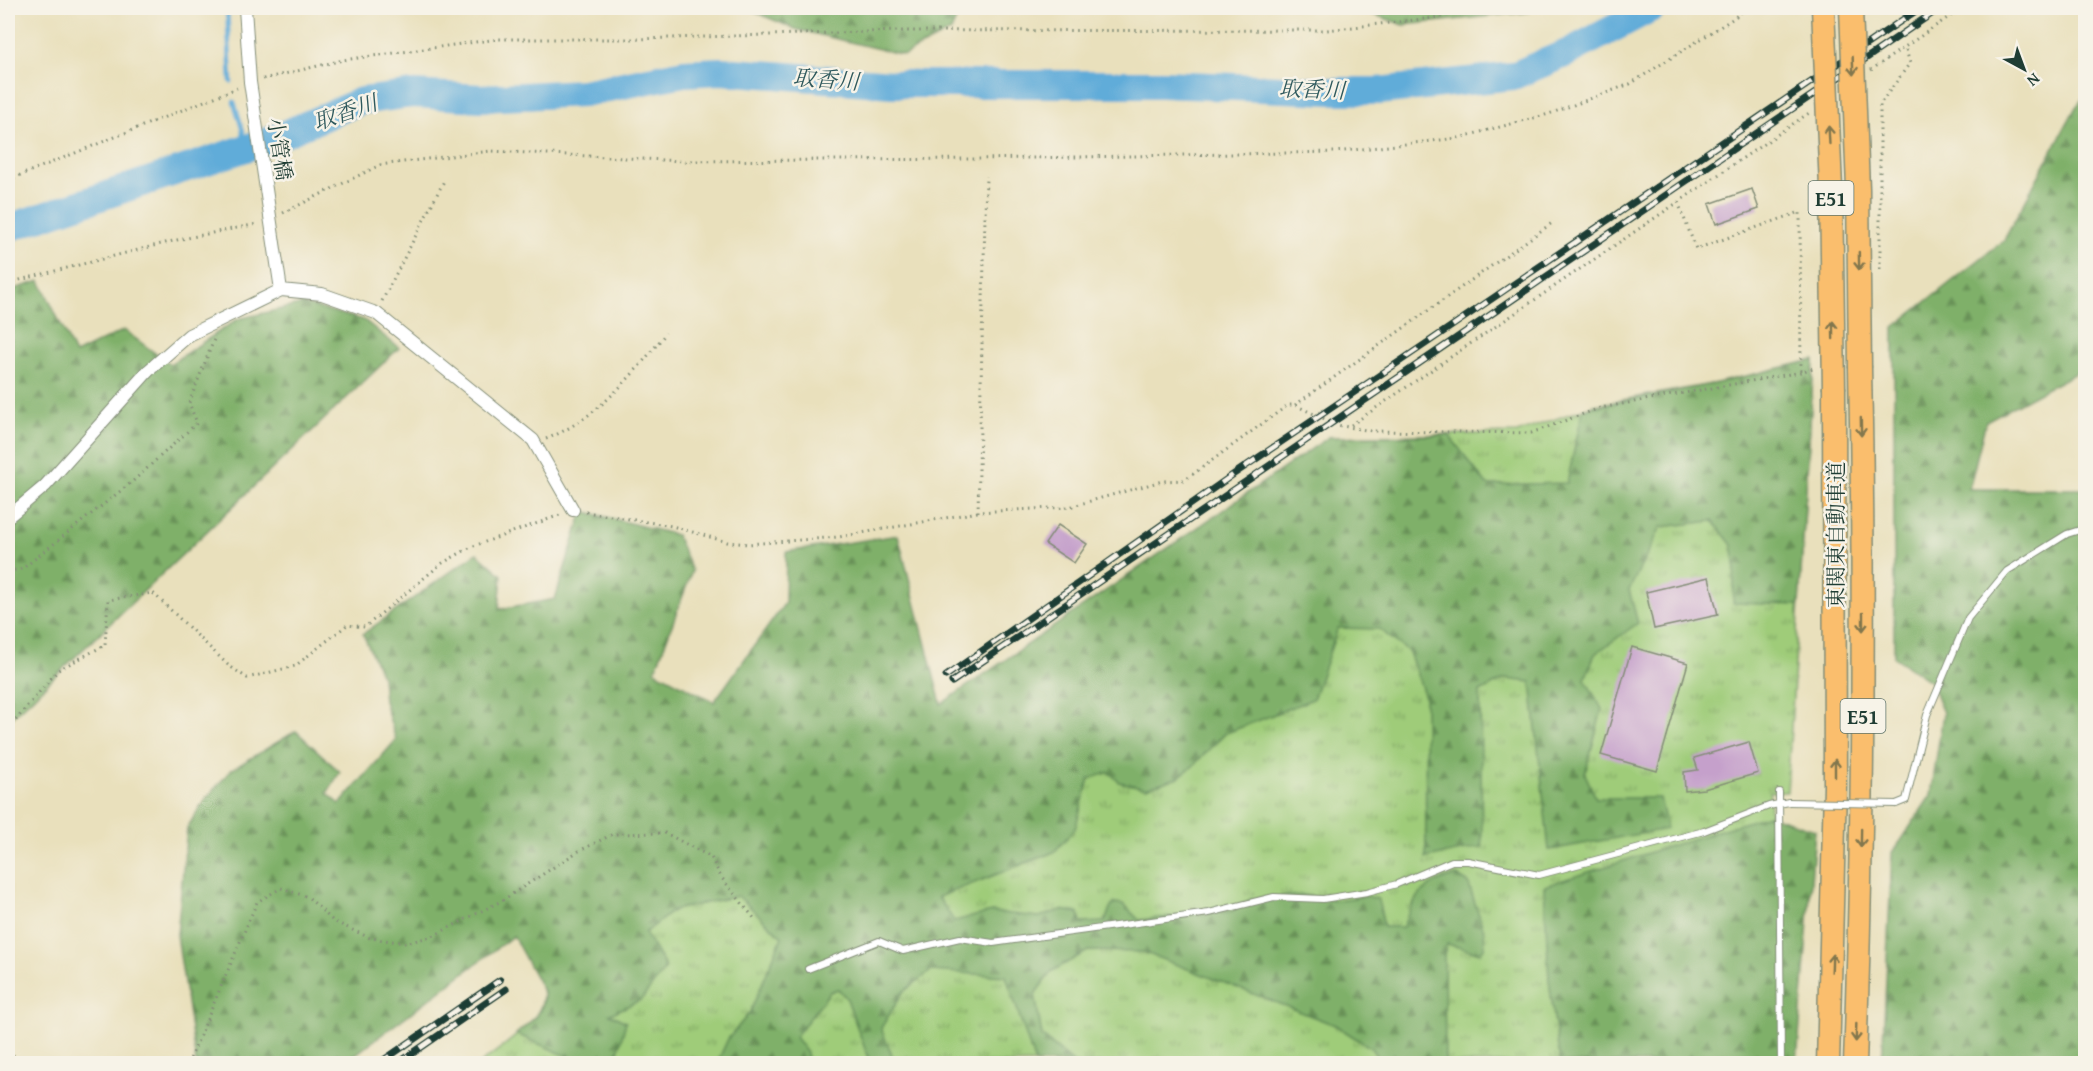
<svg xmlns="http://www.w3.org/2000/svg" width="2093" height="1071" viewBox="0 0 2093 1071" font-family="'Gentium Book Plus','Noto Serif JP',serif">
<defs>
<pattern id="grass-tufts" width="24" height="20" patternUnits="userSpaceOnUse" patternTransform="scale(1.5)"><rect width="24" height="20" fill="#9fcc79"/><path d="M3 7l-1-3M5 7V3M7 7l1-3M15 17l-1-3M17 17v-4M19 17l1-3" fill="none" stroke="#81a764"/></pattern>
<pattern id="forest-firs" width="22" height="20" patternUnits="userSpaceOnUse" patternTransform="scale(1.5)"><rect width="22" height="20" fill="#7fb069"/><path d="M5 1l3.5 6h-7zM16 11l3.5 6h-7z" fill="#679057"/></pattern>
</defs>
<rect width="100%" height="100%" fill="#f7f3e8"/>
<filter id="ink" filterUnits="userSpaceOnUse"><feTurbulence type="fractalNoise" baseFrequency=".0167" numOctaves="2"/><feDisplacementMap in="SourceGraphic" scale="12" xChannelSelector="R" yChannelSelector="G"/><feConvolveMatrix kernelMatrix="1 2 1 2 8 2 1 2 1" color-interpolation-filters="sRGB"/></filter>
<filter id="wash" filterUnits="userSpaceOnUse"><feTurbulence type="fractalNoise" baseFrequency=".008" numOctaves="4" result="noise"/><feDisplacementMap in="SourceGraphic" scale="24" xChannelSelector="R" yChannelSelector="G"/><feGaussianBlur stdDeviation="1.35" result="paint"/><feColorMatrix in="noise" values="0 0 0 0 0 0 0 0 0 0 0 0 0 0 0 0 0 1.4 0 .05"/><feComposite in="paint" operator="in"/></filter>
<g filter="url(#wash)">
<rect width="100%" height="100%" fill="#e9e0bc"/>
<path fill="url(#grass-tufts)" stroke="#5f8456" stroke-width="1.5" d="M1814,360L1787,792H1770L1767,1063L480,1064C501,1046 556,1015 540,984L1329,437L1517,433L1594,405L1717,383Z"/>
<path fill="url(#forest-firs)" stroke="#4f764e" stroke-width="1.5" d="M745,8H961L951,31L904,55L795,29Z
M1354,8H1534L1529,12L1404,25Z
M2085,96V368L1986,421L1969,489H2085V1063L1882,1064L1892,854L1931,795L1943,713L1931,682L1894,657V327L2004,240L2076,107Z
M40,281L75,354L124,330L170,364L238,319L303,304L364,320L399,348L8,721V291Z
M1814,360L1799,605L1733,603L1735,563L1732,545L1713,521L1661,527L1629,590L1638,623L1595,654L1585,679L1602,709L1585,774L1596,798H1660L1667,829L1549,850L1531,682L1505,679L1480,692L1482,847L1426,858L1425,697L1409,652L1379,629L1338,628L1313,699L1224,734L1192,767L1177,778L1146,788L1119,782L1109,772L1089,779L1075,829L1054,852L938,897L954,921L992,912L1039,917L1061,910L1079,913L1081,923L1105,922L1110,908L1115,903L1123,904L1139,920L1232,911L1251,899L1303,895L1337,900L1367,896L1378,899L1384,927H1403C1413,898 1425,881 1457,876L1468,882L1484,931L1485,947L1480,953L1447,944L1444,954L1445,1063H1381L1371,1048L1335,1025L1143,952L1088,951L1052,971L1035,994L1042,1036L1074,1063H1035L1006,976L931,971L903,992L881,1028L895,1063H870L847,999L838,989L830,992L795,1037L807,1053L808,1063H717L728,1039L750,1012L782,937L738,896L674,910L645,933L666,968L641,1000L610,1014L626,1022L615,1063H560L569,1057L516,1034L537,1016L543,1004L544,993L513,936L344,1063H196L177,935L187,828L204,801L231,770L296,731L340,772L327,793L340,804L396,740L384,701L382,677L363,634L477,553L502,575L499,609L555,599L583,511L676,535L692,571L655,671L714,702L785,603L786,552L898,535L941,704L1329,437L1449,435L1487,485L1567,483L1583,409L1717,383Z
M1768,815L1815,830L1797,1063H1560L1549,980L1544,886Z"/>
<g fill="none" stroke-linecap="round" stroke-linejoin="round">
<path stroke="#60acd9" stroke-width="4.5" d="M227,8L231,82
M234,102L243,131L241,150"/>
<path stroke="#60acd9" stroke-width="28" d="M8,228L273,139L361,101L413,94L481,98L583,93L684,73L721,71L892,84H1162L1331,91H1379L1513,76L1567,53L1652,8"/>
</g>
<g id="blocks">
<path fill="#c5a0cb" d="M1752,189L1759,209L1716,224L1709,204Z
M1058,525L1087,544L1074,563L1045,544Z
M1709,577L1718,615L1654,629L1646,592Z
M1632,647L1688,663L1657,771L1601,755Z
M1749,742L1758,773L1704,789L1685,791L1684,772L1698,770L1694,758Z"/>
</g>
</g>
<g filter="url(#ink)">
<use href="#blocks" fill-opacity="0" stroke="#848e78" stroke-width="1.5"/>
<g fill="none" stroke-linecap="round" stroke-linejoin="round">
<g stroke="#848e78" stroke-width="8">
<path id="lane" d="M1779,792L1781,1064
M1896,804L1906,800L1927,715L1968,618L2007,571L2067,534L2086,528
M808,969L879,941L903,951L960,938L993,943L1209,913L1274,897L1323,899L1367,892L1397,884L1452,861H1468L1539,875L1704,831L1769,806L1789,802"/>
</g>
<g stroke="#848e78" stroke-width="14">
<path id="street" d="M245,8L250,82L281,290
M8,517L45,486L148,371L189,335L281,290L322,294L376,313L533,440L573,510"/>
</g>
<g stroke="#848e78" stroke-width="25">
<path id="highway" d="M1828,1064L1835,786L1834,389
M1855,1064C1863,832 1865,600 1860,368"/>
</g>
<path stroke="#848e78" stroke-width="3" stroke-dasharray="1.5 4.5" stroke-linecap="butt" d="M1871,70L1962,8
M263,79L343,60L498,39H637L898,31L1327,30L1432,18L1480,8
M8,180L237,88
M1678,202L1696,249L1800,212L1801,372
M283,213L380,165L491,151L683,161L978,159L1335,152L1458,138L1549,114L1630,84L1734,18L1746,8
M1880,269V104L1910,63L1905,47
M8,283L177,240L257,224
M382,301L445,179
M1295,405L1552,223
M1351,425L1809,113
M546,439C597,419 634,374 666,333
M586,512L672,526L727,542L748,544L839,537L978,512L1069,507L1162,481L1185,480L1288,405H1295L1337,425L1371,431L1531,433L1600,408L1801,372L1816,367
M978,512L986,176
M8,571L22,569L133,481L197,423L189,403L215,337
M8,742L10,727L58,670L105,645L108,600L153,593L228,665L247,678L295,666L347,625L365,627L441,564L471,547L560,515
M8,1051L24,1064
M188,1064L257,902L281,888L308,897L333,921L370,938L406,943L433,936L503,900L577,852L613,834L665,833L711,857L721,877L754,918"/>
<use href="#lane" stroke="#fff" stroke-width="6"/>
<use href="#street" stroke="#fff" stroke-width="12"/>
<use href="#highway" stroke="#fabe6d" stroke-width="22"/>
<g stroke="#1f3d34" stroke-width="7">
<path id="rail" d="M946,676L1234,474L1920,8
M952,682L1940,8
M378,1064L500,980
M397,1064L506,989"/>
</g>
<use href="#rail" stroke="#f7f3e8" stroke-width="4.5" stroke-dasharray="14" stroke-linecap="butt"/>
<g stroke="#848e78" stroke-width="8" stroke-linecap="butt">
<path id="lane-bridge" d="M1789,802L1896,804"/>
</g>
<g stroke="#848e78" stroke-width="25" stroke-linecap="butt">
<path id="highway-bridge" d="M1823,8L1831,188L1834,389
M1851,8L1858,189L1860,368"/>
</g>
<use href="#lane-bridge" stroke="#fff" stroke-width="6"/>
<use href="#highway-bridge" stroke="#fabe6d" stroke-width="22"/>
</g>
<defs><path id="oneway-shaft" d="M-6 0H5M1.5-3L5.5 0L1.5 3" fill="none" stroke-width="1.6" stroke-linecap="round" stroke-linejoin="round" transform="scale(1.5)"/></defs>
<g stroke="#82774e">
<use href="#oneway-shaft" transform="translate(1853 66) rotate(88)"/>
<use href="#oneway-shaft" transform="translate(1829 135) rotate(-93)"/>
<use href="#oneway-shaft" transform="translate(1859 261) rotate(89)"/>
<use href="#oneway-shaft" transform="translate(1833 330) rotate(-91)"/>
<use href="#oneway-shaft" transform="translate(1861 427) rotate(89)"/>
<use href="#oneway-shaft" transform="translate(1863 622) rotate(90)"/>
<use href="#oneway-shaft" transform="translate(1835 768) rotate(-90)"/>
<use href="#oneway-shaft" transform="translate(1861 838) rotate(91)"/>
<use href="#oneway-shaft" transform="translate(1832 963) rotate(-88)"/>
<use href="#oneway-shaft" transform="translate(1856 1033) rotate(92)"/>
</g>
</g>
<g text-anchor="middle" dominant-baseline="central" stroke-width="5" stroke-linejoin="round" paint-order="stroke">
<g fill="#f7f3e8" stroke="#60746a" stroke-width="1.5">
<rect x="1808.5" y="181" width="45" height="34" rx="4.5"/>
<rect x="1840.5" y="699" width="45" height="34" rx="4.5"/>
</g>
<g font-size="20" font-weight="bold" fill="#1f3d34">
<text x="1831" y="198">E51</text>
<text x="1863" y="716">E51</text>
</g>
<g font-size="21" fill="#1f3d34" stroke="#f7f3e8">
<text transform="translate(280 149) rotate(81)">小管橋</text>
<text transform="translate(1835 535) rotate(-90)">東関東自動車道</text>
</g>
<g font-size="22" font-style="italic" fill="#2f595d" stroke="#f7f3e8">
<text transform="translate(826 79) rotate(4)">取香川</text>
<text transform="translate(1312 89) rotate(2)">取香川</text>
<text transform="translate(345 112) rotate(-19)">取香川</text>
</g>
</g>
<rect width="2093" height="1071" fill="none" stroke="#f7f3e8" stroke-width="30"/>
<g transform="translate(2024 69) rotate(139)" stroke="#f7f3e8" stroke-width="4.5" paint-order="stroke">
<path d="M0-4.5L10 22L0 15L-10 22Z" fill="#1f3d34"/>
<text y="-9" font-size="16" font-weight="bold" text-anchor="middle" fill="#1f3d34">N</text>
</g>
</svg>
